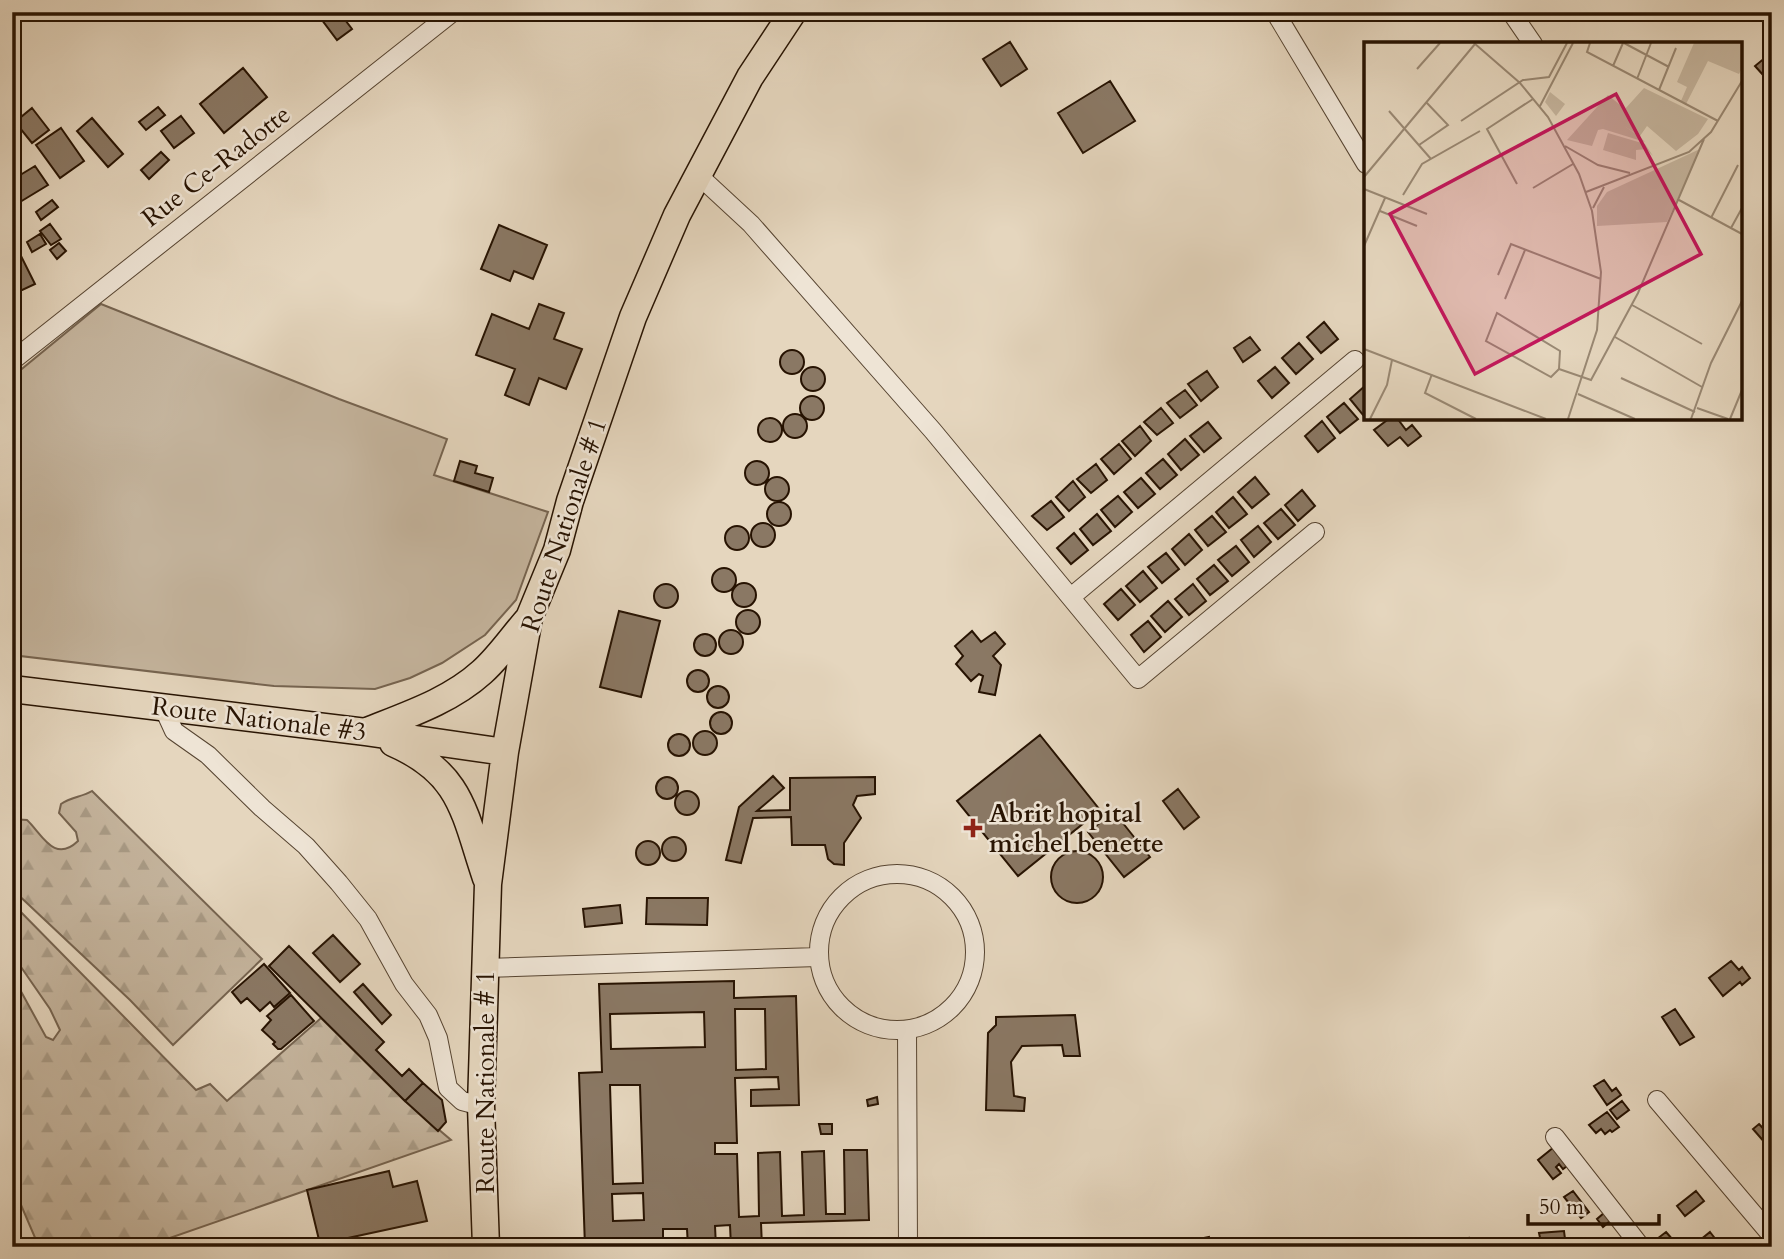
<svg xmlns="http://www.w3.org/2000/svg" width="1784" height="1259" viewBox="0 0 1784 1259" font-family="Cardo,serif">
<defs>
<pattern id="forest-firs" width="22" height="20" patternUnits="userSpaceOnUse" patternTransform="scale(1.75)"><rect width="22" height="20" fill="#c5b59e"/><path d="M5 1l3.5 6h-7zM16 11l3.5 6h-7z" fill="#a99b86"/></pattern>
</defs>
<rect width="100%" height="100%" fill="#e5d6be"/>
<filter id="stains"><feTurbulence type="fractalNoise" baseFrequency=".00286" numOctaves="4"/><feColorMatrix values="0 0 0 0 .2 0 0 0 0 .09 0 0 0 0 .02 0 0 0 .5 -.17"/></filter>
<radialGradient id="worn" r=".72"><stop offset=".6" stop-color="#630" stop-opacity="0"/><stop offset="1" stop-color="#630" stop-opacity=".3"/></radialGradient>
<path fill="url(#forest-firs)" stroke="#766450" stroke-width="2" d="M92,791L262,959L173,1045L130,1000L12,889V819L27,820C42,834 54,864 78,841L76,832L59,813L61,804C71,797 82,797 92,791Z
M12,903L196,1090L210,1084L227,1101L321,1018L405,1101L451,1140L144,1247H39L12,1184V975L46,1037L53,1040L60,1030L50,1009L12,954Z"/>
<path fill="#c5b59e" stroke="#766450" stroke-width="2" d="M101,304L339,399L447,439L434,475L548,512L516,600L485,635L442,663L410,678L375,689L274,686L12,655V377Z"/>
<path fill="#8a7864" stroke="#271302" stroke-width="2" fill-rule="evenodd" d="M316,12H339L352,29L337,40Z
M1010,42L1027,69L1001,86L983,59Z
M1772,52V69L1764,76L1755,66Z
M243,68L267,97L224,133L200,104Z
M1110,81L1135,121L1083,153L1058,113Z
M158,107L165,115L146,130L139,122Z
M32,108L49,130L32,143L15,122Z
M181,116L194,133L174,148L161,131Z
M92,118L123,154L108,167L77,131Z
M61,128L84,161L60,178L36,145Z
M161,152L169,160L149,179L141,170Z
M35,166L48,185L20,202L12,190V180Z
M52,200L58,207L41,220L36,212Z
M50,224L61,239L51,245L40,231Z
M499,225L547,245L533,279L514,271L510,281L481,269Z
M40,234L46,244L32,252L27,242Z
M59,243L66,251L57,259L50,250Z
M20,254L35,284L18,292L12,280V258Z
M539,304L564,313L554,339L582,349L566,389L539,378L529,405L505,395L515,369L476,355L492,314L529,329Z
M1324,322L1338,339L1321,353L1307,337Z
M1250,337L1260,350L1243,362L1234,348Z
M1299,343L1313,359L1296,374L1282,358Z
M780 362a12 12 0 1 1 24 0a12 12 0 1 1-24 0Z
M1275,367L1289,383L1272,398L1258,381Z
M801 379a12 12 0 1 1 24 0a12 12 0 1 1-24 0Z
M1207,371L1218,387L1201,401L1188,384Z
M1366,385V413L1363,415L1350,399Z
M1185,390L1197,405L1180,418L1167,403Z
M800 408a12 12 0 1 1 24 0a12 12 0 1 1-24 0Z
M1344,403L1358,419L1340,433L1327,417Z
M1161,408L1173,423L1157,435L1144,422Z
M783 426a12 12 0 1 1 24 0a12 12 0 1 1-24 0Z
M1390,418H1397L1406,430L1412,425L1421,436L1408,446L1400,437L1388,446L1374,430Z
M758 430a12 12 0 1 1 24 0a12 12 0 1 1-24 0Z
M1322,421L1335,438L1318,452L1305,436Z
M1208,422L1221,438L1204,452L1190,436Z
M1140,426L1151,441L1135,456L1122,441Z
M1185,439L1199,455L1181,470L1168,454Z
M1119,444L1131,459L1114,474L1101,459Z
M1163,459L1177,475L1160,489L1146,473Z
M460,461L477,466L475,473L493,478L489,492L454,481Z
M745 473a12 12 0 1 1 24 0a12 12 0 1 1-24 0Z
M1096,464L1107,480L1091,493L1077,479Z
M1255,477L1269,494L1252,508L1238,492Z
M765 489a12 12 0 1 1 24 0a12 12 0 1 1-24 0Z
M1141,478L1155,494L1138,508L1124,492Z
M1073,481L1085,497L1069,511L1056,497Z
M1302,490L1315,506L1298,521L1285,505Z
M1118,496L1132,512L1115,527L1101,510Z
M1233,497L1247,514L1229,528L1216,512Z
M1051,501L1064,517L1047,530L1032,516Z
M767 514a12 12 0 1 1 24 0a12 12 0 1 1-24 0Z
M1281,509L1295,525L1278,539L1264,523Z
M1097,514L1111,531L1093,545L1080,529Z
M1212,516L1226,532L1208,546L1195,530Z
M751 535a12 12 0 1 1 24 0a12 12 0 1 1-24 0Z
M725 538a12 12 0 1 1 24 0a12 12 0 1 1-24 0Z
M1258,526L1271,542L1254,557L1241,540Z
M1074,533L1088,550L1071,564L1057,548Z
M1189,534L1202,550L1185,565L1172,549Z
M1236,546L1249,562L1232,576L1218,560Z
M1166,553L1179,569L1162,583L1148,567Z
M1214,565L1228,581L1210,595L1197,579Z
M712 580a12 12 0 1 1 24 0a12 12 0 1 1-24 0Z
M1143,571L1157,588L1140,602L1126,586Z
M732 595a12 12 0 1 1 24 0a12 12 0 1 1-24 0Z
M1193,584L1206,601L1189,615L1175,599Z
M654 596a12 12 0 1 1 24 0a12 12 0 1 1-24 0Z
M1121,589L1135,605L1118,620L1104,604Z
M1168,601L1182,617L1165,632L1151,616Z
M736 622a12 12 0 1 1 24 0a12 12 0 1 1-24 0Z
M619,611L660,621L641,697L600,687Z
M1148,621L1161,637L1144,652L1131,635Z
M719 642a12 12 0 1 1 24 0a12 12 0 1 1-24 0Z
M972,631L981,642L995,632L1005,644L993,656L1001,665L995,695L979,692L983,676L979,674L971,681L956,664L963,656L955,646Z
M694 645a11 11 0 1 1 22 0a11 11 0 1 1-22 0Z
M687 681a11 11 0 1 1 22 0a11 11 0 1 1-22 0Z
M707 697a11 11 0 1 1 22 0a11 11 0 1 1-22 0Z
M710 723a11 11 0 1 1 22 0a11 11 0 1 1-22 0Z
M693 743a12 12 0 1 1 24 0a12 12 0 1 1-24 0Z
M668 745a11 11 0 1 1 22 0a11 11 0 1 1-22 0Z
M1040,735L1100,810L1018,876L957,801Z
M773,776L784,788L757,811L790,810V778L875,777V794L857,796L853,805L861,818L844,843V865L834,864L828,859L825,845H792L791,817L753,818L741,863L726,860L739,807Z
M656 788a11 11 0 1 1 22 0a11 11 0 1 1-22 0Z
M1178,789L1199,817L1184,829L1163,801Z
M675 803a12 12 0 1 1 24 0a12 12 0 1 1-24 0Z
M1114,812L1150,857L1124,877L1088,832Z
M662 849a12 12 0 1 1 24 0a12 12 0 1 1-24 0Z
M636 853a12 12 0 1 1 24 0a12 12 0 1 1-24 0Z
M1051 877a26 26 0 1 1 52 0a26 26 0 1 1-52 0Z
M647,898H708L707,925L646,924Z
M620,905L622,923L585,927L583,909Z
M333,935L360,964L340,982L313,953Z
M289,946L384,1042L376,1050L402,1076L409,1069L423,1083L405,1101L269,966Z
M1731,961L1739,970L1742,967L1750,978L1742,985L1740,982L1723,996L1709,978Z
M264,964L290,993L274,1007L270,1002L260,1011L247,998L241,1003L232,992Z
M734,981V998L796,996L799,1105L751,1106V1090L779,1089L778,1077L735,1078L737,1143H715V1154H737L739,1217L759,1216L758,1153L780,1152L782,1216L804,1215L802,1152L824,1151L826,1214H845L844,1150H867L869,1220L761,1223L762,1247H731L730,1225L715,1226L716,1247H688L687,1229H663V1247H585L579,1073L602,1072L599,984ZM735,1009H765L766,1069L736,1070ZM704,1012L705,1047L611,1049L610,1014ZM610,1085H640L643,1183L613,1184ZM643,1193L644,1220L613,1221L612,1194Z
M363,984L391,1015L382,1024L354,992Z
M291,995L314,1021L281,1049H278L273,1044L275,1042L262,1030L271,1020L267,1016Z
M1675,1009L1694,1037L1680,1045L1662,1017Z
M1075,1015L1080,1056H1064L1062,1045L1022,1046L1011,1062L1014,1096L1025,1098L1024,1111L986,1110L988,1033L996,1025V1017Z
M1604,1080L1612,1091L1616,1088L1621,1095L1607,1105L1594,1086Z
M423,1083L442,1100L446,1122L438,1131L405,1101Z
M877,1097L878,1104L868,1106L867,1100Z
M1622,1101L1629,1110L1617,1119L1610,1110Z
M1607,1112L1619,1127L1612,1132L1610,1130L1605,1134L1601,1129L1596,1133L1589,1125Z
M819,1124H832V1134H821Z
M1759,1124L1772,1138L1766,1144L1753,1129Z
M1554,1147L1571,1163L1563,1169L1559,1164L1556,1167L1561,1173L1553,1179L1538,1160Z
M389,1171L393,1187L417,1181L427,1221L320,1244L307,1190Z
M1573,1191L1589,1212L1581,1218L1564,1197Z
M1696,1191L1704,1201L1685,1216L1677,1206Z
M1604,1213L1610,1221L1603,1227L1597,1219Z
M1564,1231L1566,1247H1542L1539,1233Z
M1666,1232L1673,1240L1665,1247H1651L1649,1245Z
M1710,1232L1717,1241L1710,1247H1704L1699,1241Z
M1209,1237L1211,1247H1196L1194,1240Z
M1469,1238L1475,1247H1456Z
M1108,1240L1148,1241V1247H1107Z"/>
<g fill="none" stroke-linecap="round" stroke-linejoin="round">
<g stroke="#564431" stroke-width="20">
<path id="minor" d="M1275,12L1366,164
M1511,12L1533,44
M697,174L751,224L933,431L1138,679L1315,532
M12,361L453,12
M1071,597L1355,360
M163,707L174,731L208,755L262,808L306,846L339,883L368,919L404,984L428,1015L438,1038L448,1088L462,1101L481,1106
M819 952a78 78 0 1 1 156 0a78 78 0 1 1-156 0Z
M485,968L818,957
M907,1030L908,1247
M1657,1100L1772,1236
M1555,1137L1641,1247"/>
</g>
<g stroke="#271302" stroke-width="29">
<path id="primary" d="M12,689L366,732L505,752
M367,731C407,715 450,701 482,672C499,657 513,636 528,619
M393,743C462,773 464,813 486,878
M486,1247L481,1106L488,884L505,752L529,618L557,550L570,501L633,317L677,215L750,77L793,12"/>
</g>
<use href="#minor" stroke="#eee4d5" stroke-width="18"/>
<use href="#primary" stroke="#e5d6be" stroke-width="26"/>
</g>
<path fill="#8f2418" stroke="#eee4d5" stroke-width="2.5" d="M969.5 817.5h7v7h7v7h-7v7h-7v-7h-7v-7h7z"/>
<g text-anchor="middle" dominant-baseline="central" stroke-width="5" stroke-linejoin="round" paint-order="stroke">
<g font-size="26" fill="#271302" stroke="#eee4d5">
<text transform="translate(216 166) rotate(-38)">Rue Ce-Radotte</text>
<text transform="translate(564 525) rotate(-72)">Route Nationale # 1</text>
<text transform="translate(259 719) rotate(7)">Route Nationale #3</text>
<text transform="translate(485 1082) rotate(-90)">Route Nationale # 1</text>
</g>
<g font-size="26" font-weight="bold" fill="#271302" stroke="#eee4d5" text-anchor="start">
<text x="989" y="813">Abrit hopital<tspan x="989" dy="30">michel benette</tspan></text>
</g>
</g>
<g transform="translate(1364 42)">
<rect width="378" height="378" fill="#e5d6be"/>
<path d="M330,1H378V26L375,32L344,19L322,62L317,59L323,45L313,40ZM280,46L344,77L334,92L312,109L283,84L276,94L260,84L275,94L281,100L239,87L234,88L228,104L203,98L244,53L261,67ZM244,91L281,102L289,114L282,107L272,108V118L239,108Z" fill="#c5b59e"/>
<path d="M336,107L303,180L233,184V164L243,150Z" fill="#c5b59e"/>
<path d="M186,50L201,62L192,74L181,60Z" fill="#c5b59e"/>
<path fill="none" stroke="#998873" stroke-width="2" d="M110,1L156,41L184,75L215,132L228,169L237,230L233,288L204,377M226,1L223,10L354,79M260,1L305,25M249,24L259,1M53,27L76,1M273,37L287,1M295,48L312,6M176,64L209,1M25,69L67,117M97,79L159,38L185,35L203,1M55,103L84,83L62,60M201,104L234,123L266,131M0,135L111,2M153,142L123,87L169,57M169,146L209,122M0,147L63,172M222,150L325,110L347,90L378,39M39,153L58,122L116,89M315,158L378,192M229,166L240,145M16,169L53,184M347,176L374,123M367,186L378,166M0,204L21,156M134,233L147,202L237,237M141,257L161,208M268,263L338,302M251,295L338,345M0,307L182,377M195,327L187,335L122,299L133,271L196,309L195,327L227,338L274,251L340,97M68,332L61,351L112,377M257,336L331,370M214,352L271,377M333,366L364,377M6,377L23,343L28,318M327,377L347,321L378,259M366,377L378,348"/>
<path fill="#c2185b" fill-opacity="0.15" stroke="#c2185b" stroke-width="3.5" d="M252,52L337,212L111,332L26,172Z"/>
<rect width="378" height="378" fill="none" stroke="#271302" stroke-width="3.5"/>
</g>
<rect width="1784" height="1259" fill="none" stroke="#e5d6be" stroke-width="42"/>
<rect x="14" y="14" width="1756" height="1231" fill="none" stroke="#271302" stroke-width="3.5"/>
<rect x="21" y="21" width="1742" height="1217" fill="none" stroke="#271302" stroke-width="2"/>
<path d="M1528 1214v10h131v-10" fill="none" stroke="#271302" stroke-width="3.5"/>
<text x="1539" y="1214" font-size="21" fill="#271302" stroke="#eee4d5" stroke-width="5" paint-order="stroke">50 m</text>
<rect width="100%" height="100%" filter="url(#stains)"/>
<rect width="100%" height="100%" fill="url(#worn)"/>
</svg>
